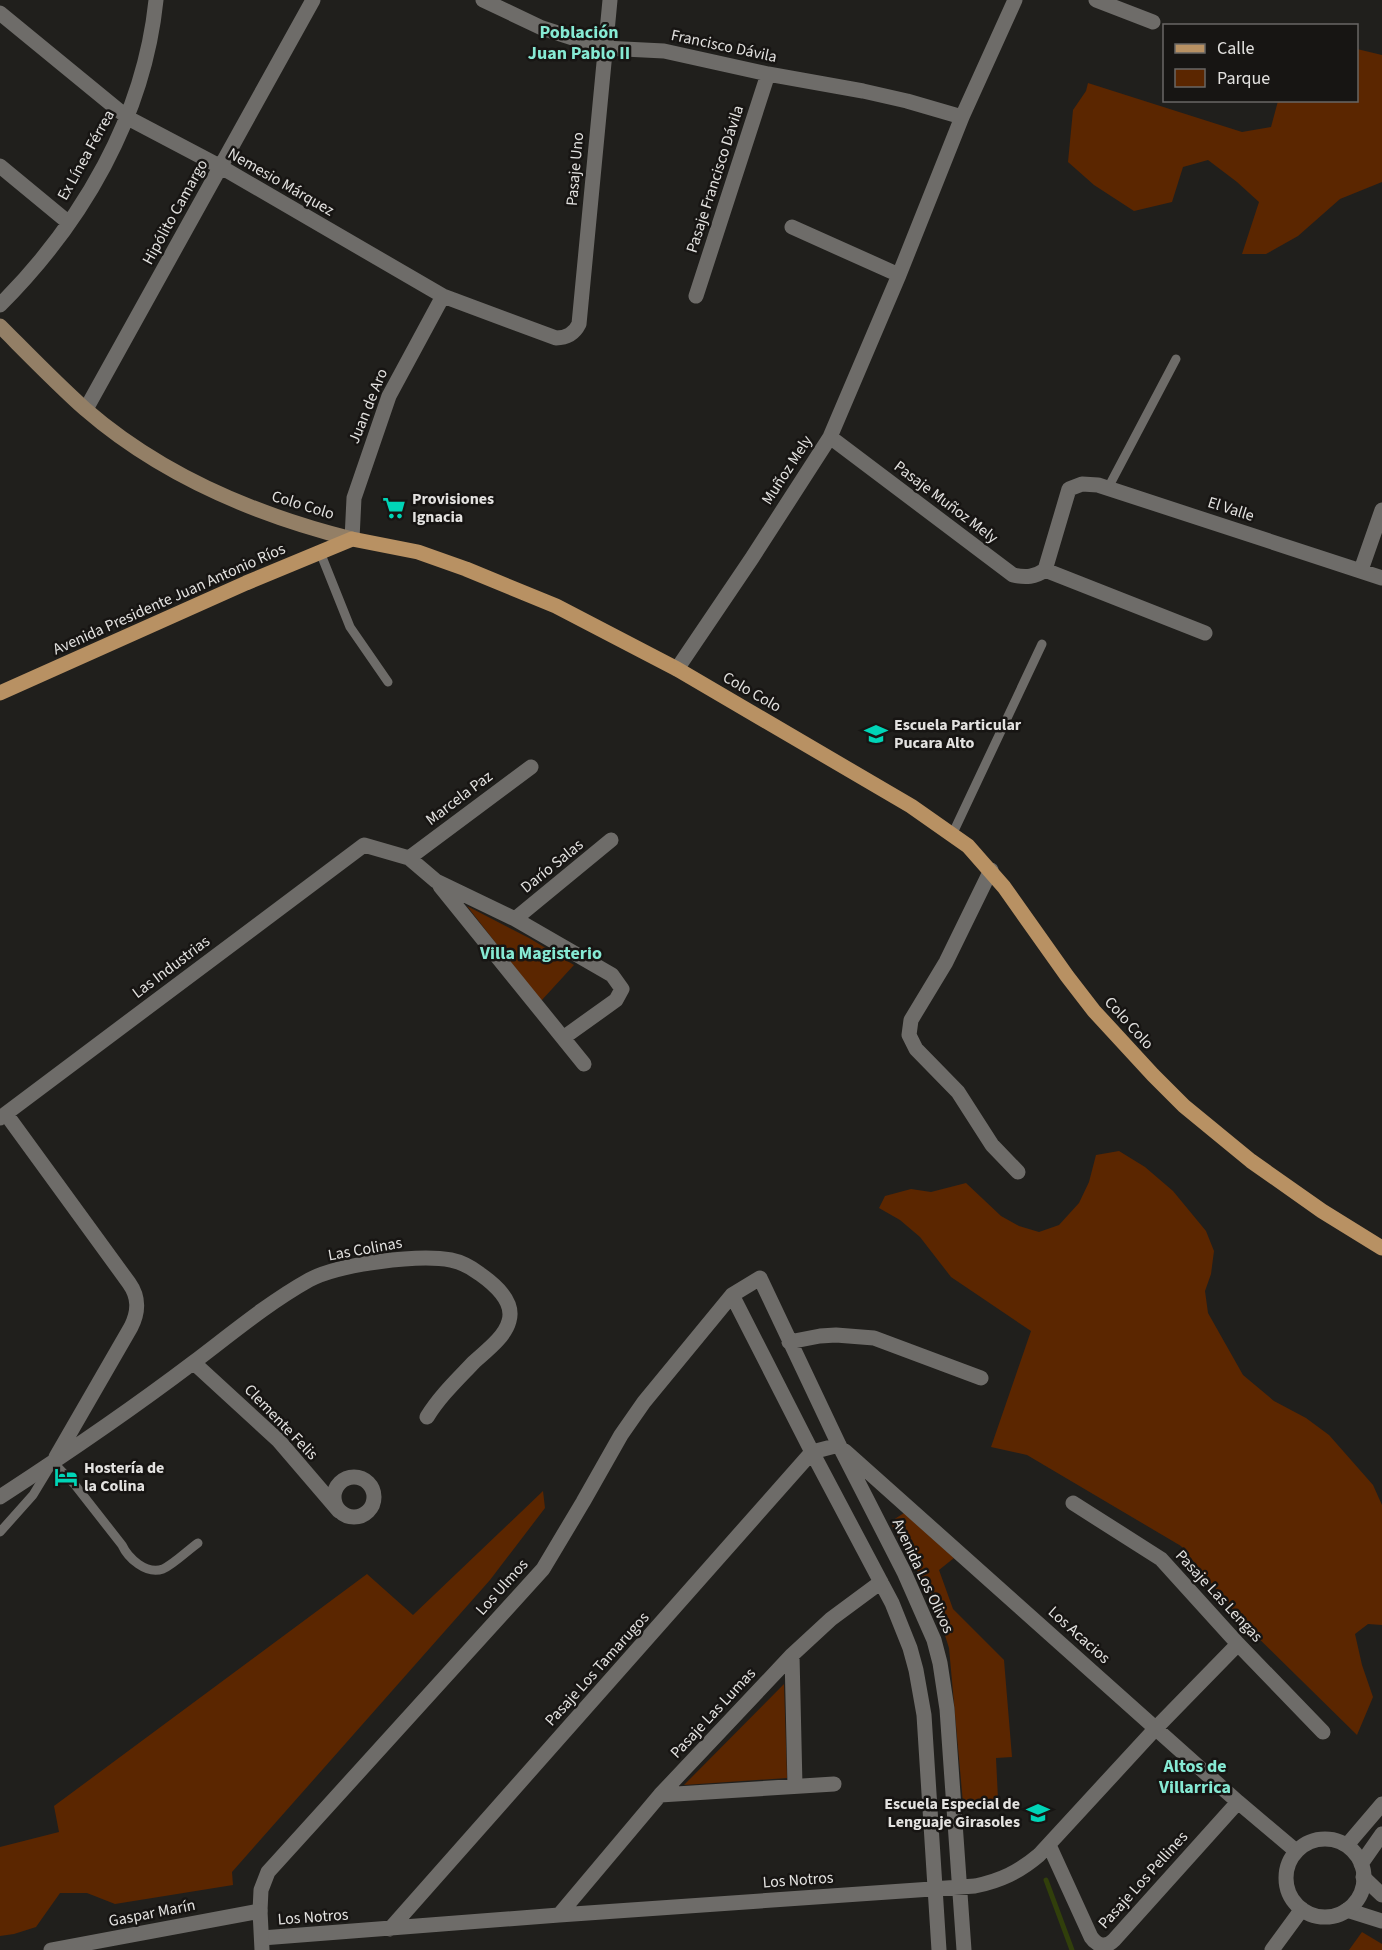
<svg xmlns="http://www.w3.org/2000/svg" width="1382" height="1950" viewBox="0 0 1382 1950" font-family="'Source Sans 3',sans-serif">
<rect width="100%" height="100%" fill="#201f1c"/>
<path fill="#5b2600" d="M1357,49L1382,55V182L1340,199L1298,236L1266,254H1242L1259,202L1237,182L1208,160L1183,167L1172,202L1134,211L1094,185L1068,162L1073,110L1086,91L1088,83L1242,132L1271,127L1278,101L1356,100Z
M467,906L529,938L574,965L541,1001Z
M1119,1151L1145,1167L1173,1191L1206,1231L1214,1251L1211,1274L1205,1291L1208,1313L1243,1375L1274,1401L1306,1418L1329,1435L1373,1485L1382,1505V1625L1368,1624L1355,1634L1362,1665L1373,1697L1357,1735L1245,1625L1181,1546L1027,1455L991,1447L1031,1331L951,1277L920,1237L900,1220L879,1208L885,1196L911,1189L931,1192L966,1183L1001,1216L1019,1226L1039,1232L1059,1225L1079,1203L1089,1182L1096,1155Z
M543,1491L545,1508L490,1580L232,1872L233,1885L115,1904L87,1893H60L36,1927L14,1934L0,1936V1847L59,1832L54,1806L367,1574L413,1615Z
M904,1513L954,1558L939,1570L953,1609L1004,1660L1012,1757L996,1758L998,1799L963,1803L949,1648L934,1601L890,1522Z
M784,1684L787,1778L684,1785Z
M1362,1932L1382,1944V1950H1349Z"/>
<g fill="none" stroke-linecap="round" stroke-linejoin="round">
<path stroke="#313f0b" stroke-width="5" d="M1046,1880L1072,1950"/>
<path stroke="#6e6c69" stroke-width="9" d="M1108,488L1176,359
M320,552L350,627L388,682
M952,835L1042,644
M0,1532L33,1495L53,1462L75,1485L122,1545C128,1558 146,1575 163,1569C174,1564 188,1550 198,1543"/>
<path stroke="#6e6c69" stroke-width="15" d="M483,0L542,28L604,48L664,51L768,74L863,91L907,101L962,117
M1096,0L1153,22
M0,13L128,118L221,167L443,296L556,338C567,338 574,334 579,324L610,0
M0,166L69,223
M792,227L899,275
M696,296L768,74
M0,305C82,223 144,117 156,0
M86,409L313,0
M830,437L1013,575C1026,578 1035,577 1045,570L1069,489L1082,484L1098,485L1382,578
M352,539L354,498L389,396L443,296
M1045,570L1205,633
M1361,570L1382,510
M677,669L752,558L830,437L899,275L962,117L1015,0
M409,858L531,767
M991,870L946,962L911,1020L909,1035L916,1049L958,1092L992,1145L1018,1172
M440,886L584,1064
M515,919L611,840
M6,1114L129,1283C139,1297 139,1311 131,1327L56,1457
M0,1118L364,845L409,858L436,881L515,919L612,975L622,989L616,1000L563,1038
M732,1295L812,1452L892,1603L910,1648L916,1670L924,1715L939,1950
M789,1342L820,1336L836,1335L874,1338L981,1378
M194,1363L279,1441L339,1511
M845,1451L1238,1802L1296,1851
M334 1497a20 20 0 1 1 40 0a20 20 0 1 1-40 0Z
M0,1497C66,1454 132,1409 194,1362C231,1334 268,1303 309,1280C339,1264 418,1254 451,1260C461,1262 472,1268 480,1274C494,1284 515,1301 509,1321C505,1337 486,1351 474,1362C457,1380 440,1396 427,1417
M1073,1503L1161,1559L1238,1644L1323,1732
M792,1655L795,1786
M660,1795L834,1784
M1049,1845L1091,1937C1097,1946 1106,1948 1114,1940L1238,1802
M1363,1877L1382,1895
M1347,1910L1382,1921
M260,1911L261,1890L268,1872L543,1569L583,1502L621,1435L644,1402L732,1295L760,1278L839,1445L904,1572L934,1640L940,1663L947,1709L964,1950
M559,1915L660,1795L792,1655L831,1619L881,1582
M390,1929L812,1452L839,1445
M262,1938L559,1915L975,1886C1000,1881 1019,1872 1039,1855L1156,1728L1238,1644"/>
<path stroke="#6e6c69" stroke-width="15" d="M1286 1878a39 39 0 1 1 78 0a39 39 0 1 1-78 0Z
M1347,1845L1382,1804
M1361,1864L1382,1834
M51,1950L260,1911L262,1950
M1272,1950L1302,1909"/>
<path stroke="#937f66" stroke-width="15" d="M0,326C28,354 56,383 85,409C161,475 256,515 352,539"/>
<path stroke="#b89163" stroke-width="15" d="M0,693L246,583L352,539L418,552L466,569L556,606L677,669L911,806L968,846L1004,887L1067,976L1094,1011L1153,1075L1184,1106L1251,1161L1322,1211L1382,1248"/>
</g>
<defs>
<g id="supermarket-bare" transform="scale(1.8)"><path d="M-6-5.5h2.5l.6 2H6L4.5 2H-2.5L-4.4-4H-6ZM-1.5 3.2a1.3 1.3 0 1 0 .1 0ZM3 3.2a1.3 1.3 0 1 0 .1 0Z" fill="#00d5b7" stroke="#171513" stroke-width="2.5" paint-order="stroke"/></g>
<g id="school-bare" transform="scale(1.8)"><path d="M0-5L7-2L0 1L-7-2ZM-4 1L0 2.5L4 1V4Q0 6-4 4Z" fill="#00d5b7" stroke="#171513" stroke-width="2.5" paint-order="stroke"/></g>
<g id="hotel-bare" transform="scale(1.8)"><path d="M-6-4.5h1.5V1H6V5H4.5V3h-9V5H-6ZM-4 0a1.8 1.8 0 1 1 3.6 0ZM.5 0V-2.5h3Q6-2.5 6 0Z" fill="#00d5b7" stroke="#171513" stroke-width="2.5" paint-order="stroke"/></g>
</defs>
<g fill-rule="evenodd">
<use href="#supermarket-bare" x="394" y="508"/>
<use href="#school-bare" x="876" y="734"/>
<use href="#hotel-bare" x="66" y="1477"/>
<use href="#school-bare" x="1038" y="1813"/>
</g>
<g text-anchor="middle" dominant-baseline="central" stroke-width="5" stroke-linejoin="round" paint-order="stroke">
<g font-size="16" fill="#e3e2e0" stroke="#171513">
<text transform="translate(724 46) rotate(12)">Francisco Dávila</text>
<text transform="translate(86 155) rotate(-61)">Ex Línea Férrea</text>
<text transform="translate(575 169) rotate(-85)">Pasaje Uno</text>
<text transform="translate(715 179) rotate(-72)">Pasaje Francisco Dávila</text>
<text transform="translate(281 182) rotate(30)">Nemesio Márquez</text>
<text transform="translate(175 212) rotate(-61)">Hipólito Camargo</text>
<text transform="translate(368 406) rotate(-68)">Juan de Aro</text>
<text transform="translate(787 470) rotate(-57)">Muñoz Mely</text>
<text transform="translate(946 502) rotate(37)">Pasaje Muñoz Mely</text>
<text transform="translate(303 505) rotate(17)">Colo Colo</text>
<text transform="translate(1231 509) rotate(18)">El Valle</text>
<text transform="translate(169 599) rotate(-24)">Avenida Presidente Juan Antonio Ríos</text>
<text transform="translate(752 692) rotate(30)">Colo Colo</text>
<text transform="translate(459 798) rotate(-37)">Marcela Paz</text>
<text transform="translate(552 866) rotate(-39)">Darío Salas</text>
<text transform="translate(171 967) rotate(-37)">Las Industrias</text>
<text transform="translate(1129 1023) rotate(48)">Colo Colo</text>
<text transform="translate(365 1249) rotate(-10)">Las Colinas</text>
<text transform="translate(281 1422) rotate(46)">Clemente Felis</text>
<text transform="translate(923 1576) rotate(65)">Avenida Los Olivos</text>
<text transform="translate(502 1587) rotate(-48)">Los Ulmos</text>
<text transform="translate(1219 1596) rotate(47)">Pasaje Las Lengas</text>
<text transform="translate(1079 1635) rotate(42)">Los Acacios</text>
<text transform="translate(597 1669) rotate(-48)">Pasaje Los Tamarugos</text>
<text transform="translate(713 1713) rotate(-47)">Pasaje Las Lumas</text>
<text transform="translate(798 1880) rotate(-4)">Los Notros</text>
<text transform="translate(1143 1880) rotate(-48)">Pasaje Los Pellines</text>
<text transform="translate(152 1913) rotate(-11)">Gaspar Marín</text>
<text transform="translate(313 1917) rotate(-4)">Los Notros</text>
</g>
<g font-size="16" font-weight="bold" fill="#e3e2e0" stroke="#171513" text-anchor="start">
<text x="412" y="499">Provisiones<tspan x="412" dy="18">Ignacia</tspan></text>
<text x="894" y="725">Escuela Particular<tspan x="894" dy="18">Pucara Alto</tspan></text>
<text x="84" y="1468">Hostería de<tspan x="84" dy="18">la Colina</tspan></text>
<text x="1020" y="1804" text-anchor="end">Escuela Especial de<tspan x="1020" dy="18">Lenguaje Girasoles</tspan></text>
</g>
<g font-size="18" font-weight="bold" fill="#86ead4" stroke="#171513">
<text x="579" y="32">Población<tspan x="579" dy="21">Juan Pablo II</tspan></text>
<text x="541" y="953">Villa Magisterio</text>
<text x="1195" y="1766">Altos de<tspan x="1195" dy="21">Villarrica</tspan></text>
</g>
</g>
<rect x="1163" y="24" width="195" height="78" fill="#171513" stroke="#696765" stroke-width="1.5"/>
<rect x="1175" y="44" width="30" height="9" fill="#b89163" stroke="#696765" stroke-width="1.5"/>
<text x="1217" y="54" font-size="18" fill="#e3e2e0">Calle</text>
<rect x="1175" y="69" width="30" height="18" fill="#5b2600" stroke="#696765" stroke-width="1.5"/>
<text x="1217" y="84" font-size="18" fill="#e3e2e0">Parque</text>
</svg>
